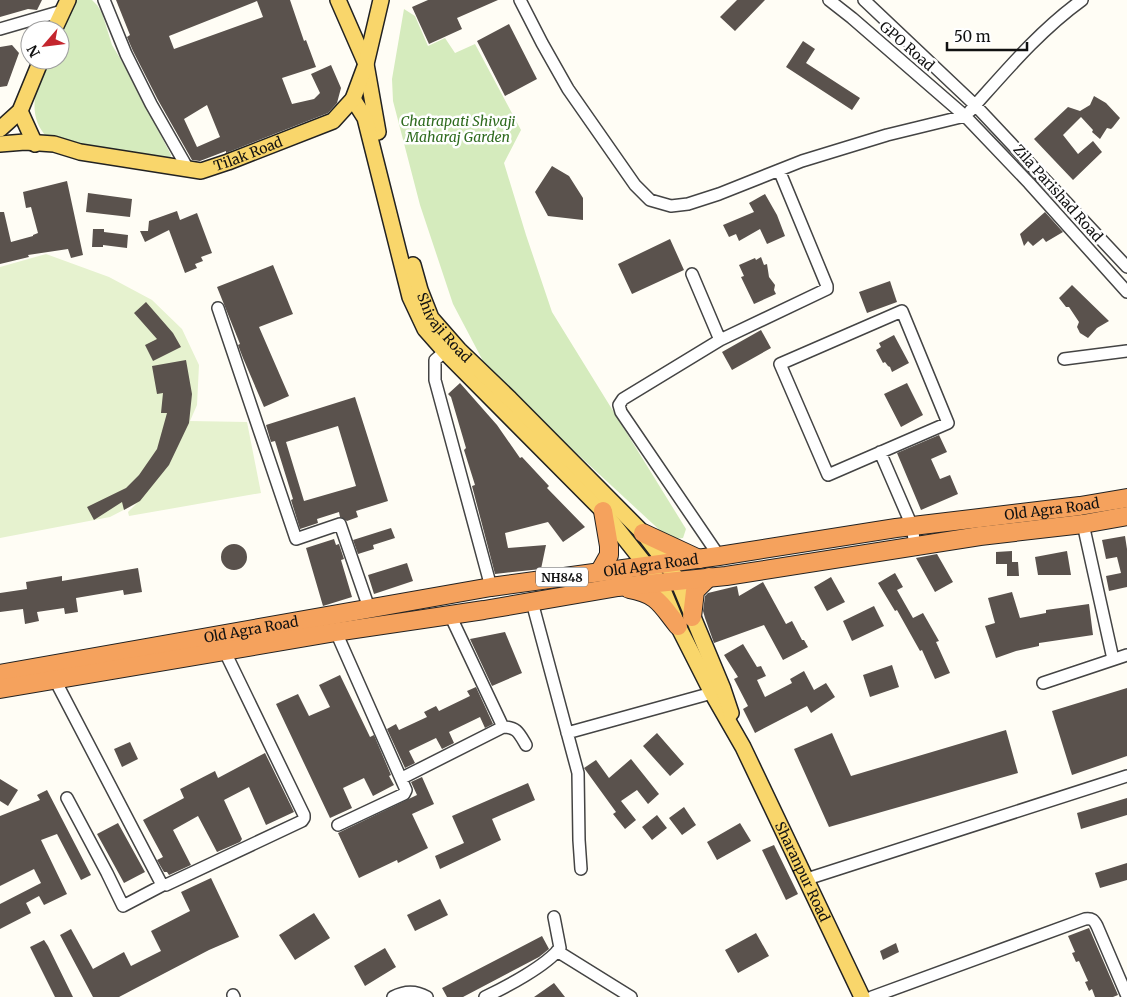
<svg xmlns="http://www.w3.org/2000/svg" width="1127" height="997" viewBox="0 0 1127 997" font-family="Merriweather,serif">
<rect width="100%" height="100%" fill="#fffdf5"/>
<path fill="#d5ebbd" d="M77,0H92L97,5L102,13L112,45L127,70L171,155L169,164L48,138C25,116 36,85 47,60H60V31Z
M404,9L415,16L428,46L445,38L455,53L475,44L521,130L504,163L526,235L552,312L686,529L683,538L675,539L666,536L559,437L483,361L453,304L420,205L393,101L392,79Z"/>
<path fill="#e6f2cf" d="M46,254L109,277L152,300L182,329L199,365L197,405L190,421L247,422L261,493L129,516L128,512L137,503L110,517L0,538V267Z"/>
<path fill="#5a524d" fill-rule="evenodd" d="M0,0H42L37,10L28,9L0,17Z
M116,0H290L304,41L306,40L316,67L282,78L292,104L314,99L320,93L311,74L331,65L341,88L337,103L328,113L226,153V151L200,161L192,160L158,100L133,51L127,37L130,35ZM257,1L263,17L174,49L169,36ZM207,105L220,137L197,147L184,119Z
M428,0H498L457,18L462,29L429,44L412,7Z
M737,0H765L735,31L720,17Z
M509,24L537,79L505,96L477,41Z
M803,41L815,49L806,63L860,98L852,110L786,67Z
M12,45L19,53L7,86L0,87V47Z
M1094,96L1106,103L1120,118L1113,127L1111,129L1107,128L1100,139L1092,132L1093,130L1081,117L1063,135L1078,154L1093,141L1102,152L1073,180L1034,139L1068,107L1080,111L1090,105Z
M552,166L569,176L583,198V220L548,216L535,192Z
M67,181L83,255L71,258L68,249L28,255L29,257L0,264V212H4L11,242L33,236V235L38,233L31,207L26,208L23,192Z
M88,193L132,199L130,217L86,212Z
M765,194L777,215L785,236L767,244L760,229L739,241L736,234L729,237L723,225L754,212L749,203Z
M177,211L180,220L197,213L212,253L201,257L203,261L195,264L197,268L185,273L169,230L145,242L140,231H148L149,221Z
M1045,212L1063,232L1046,242L1043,238L1033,246L1028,241L1024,246L1020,234Z
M93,229H104V232L128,235L127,248L103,245V247H92Z
M670,239L684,270L632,294L618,264Z
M761,257L764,265L767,264L769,277L775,285L774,290L776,294L754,304L741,277L744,276L739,265L755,258L756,260Z
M273,265L293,314L259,327L289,396L264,407L243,358L238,345L240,344L217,287Z
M890,281L897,302L867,313L859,292Z
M1072,285L1109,321L1097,328L1088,338L1080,333L1077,327L1079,322L1069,307H1066L1059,298Z
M146,302L173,333L181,347L153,361L145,345L157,339L134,313Z
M761,330L771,348L732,370L722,352Z
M894,335L909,363L892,372L890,367L888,366L885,362L883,363L876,350L881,347L879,343Z
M186,360L192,394L189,423L169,465L140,501L124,510L122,502L94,520L87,507L126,488L139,475L157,449L167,413H161L163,393L157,394L152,366Z
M460,383L497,425L520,458L522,457L549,486L547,488L585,527L563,542L548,522L505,533L508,548L546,545L541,569L495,574L472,486L475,485L464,450L466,448L451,397L448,394Z
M907,383L923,415L901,427L884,394Z
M355,397L388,501L356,511L358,517L347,521L340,517L339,512L317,519L318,523L300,529L291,500L293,499L275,441L271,442L266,425ZM338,426L356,486L304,501L286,442Z
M939,435L947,452L931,459L940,479L950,475L958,494L921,510L897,453Z
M391,528L395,538L373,545L374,549L358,554L353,540Z
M1125,536L1127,549V587L1109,591L1106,576L1121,573L1117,557L1106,559L1102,540Z
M334,539L336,545L339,544L344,559L341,560L352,597L323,606L306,548Z
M221 557a13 13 0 1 1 26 0a13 13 0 1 1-26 0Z
M1012,551V562H1018L1019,576H1007V564H996V552Z
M1067,551L1071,575H1038L1035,557Z
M937,554L953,582L935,592L916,558Z
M407,563L413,581L374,594L368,575Z
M138,568L142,592L124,595L123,590L76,598L78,612L65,614L64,608L37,612L39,621L25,624L23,609L0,612V593L27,589L26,582L62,576V581Z
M895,573L903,587L897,590L913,618L923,613L939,641L936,642L950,673L935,679L922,650L920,651L897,610L895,611L878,583Z
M831,577L845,602L827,611L814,587Z
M763,582L786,624L792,621L802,640H804L808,647L783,660L764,625L714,643L705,618L703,611L705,596L708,593L737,586L739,596Z
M1012,592L1020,618L1046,613V610L1089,604L1093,635L1039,643V646L1016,651L996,658L985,626L995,623L988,598Z
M874,606L884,626L852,641L843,621Z
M505,632L522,673L492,686L470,639Z
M743,644L757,667L761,666L766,676L757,680L765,697L792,683L790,679L804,671L814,690L826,683L835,697L811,713L807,706L755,733L743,709L748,706L734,679L738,677L724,655Z
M892,665L899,687L870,697L863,675Z
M340,675L370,737L374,735L391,775L389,776L394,785L373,796L364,778L343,788L352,808L330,818L276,704L298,694L309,716L330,707L319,685Z
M476,687L493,724L485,728L480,717L449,732L454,743L442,749L436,738L409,751L415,763L405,768L387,729L396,724L399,730L427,717L424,712L436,706L439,711L470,696L467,691Z
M1127,688V756L1072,775L1052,711Z
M1006,730L1018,773L829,827L794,749L832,733L851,776Z
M657,733L684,764L670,776L643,746Z
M130,742L138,759L122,767L114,749Z
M265,753L294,812L266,825L249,787L224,800L242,839L240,842L217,852L198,816L173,830L191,865L169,875L167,872H164L157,860L163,857L143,820L184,798L180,789L215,771L218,778Z
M631,759L659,794L648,804L637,790L621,801L636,820L625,829L613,814L616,812L584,768L596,760L609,778Z
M422,777L434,804L412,814L428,848L398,863L397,860L359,878L338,833L417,795L411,782Z
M0,779L18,790L8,806L0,801Z
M528,783L535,800L492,819L501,840L440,869L435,856L464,843L452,816Z
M47,790L91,875L81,880L57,834L41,840L67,894L44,905L39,896L26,903L31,913L0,929V904L41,883L34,869L0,886V816L40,800L37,795Z
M1127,798V815L1081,829L1077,813Z
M684,807L696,825L682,835L669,818Z
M657,815L667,828L652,840L642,827Z
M118,823L145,872L124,883L97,834Z
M740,823L751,841L717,860L707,842Z
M774,845L798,894L786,900L762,850Z
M1127,863V880L1100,888L1095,873Z
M211,878L239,937L209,950L119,997H93L60,935L71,929L93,969L124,952L131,966L161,951L151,931L190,911L181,892Z
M440,899L448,915L415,931L407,915Z
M314,913L330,938L295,960L279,935Z
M1089,928L1118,995L1113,997H1095L1092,989L1089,991L1085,982L1088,981L1079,961L1076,962L1072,953L1075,952L1068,936Z
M756,933L769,956L738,973L725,950Z
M542,936L549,949L539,957L463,997H447L442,988Z
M44,940L48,946L73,997H55L30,947Z
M896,943L899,952L883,960L880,951Z
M385,948L396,967L365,986L354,966Z
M554,983L565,997H534Z"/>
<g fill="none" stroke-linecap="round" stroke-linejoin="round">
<g stroke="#444" stroke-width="14">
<path id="minor" d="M104,0L126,54L151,104L188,169
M520,0L542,43L568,89L635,185L650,200L671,206L688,204L719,194L802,161L887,135L965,116
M829,0L852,18L965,116L1029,183L1127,292
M864,0L975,105L1127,267
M0,29L62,11
M970,111C1005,72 1039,31 1082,0
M692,274L720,340L623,399L619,405L621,412L719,556
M218,308L296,539L340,524L369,608
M902,311L948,423L828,475L780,364Z
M720,340L827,289V286L779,170
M449,348L435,360V380L491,587
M1064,359L1127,351
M880,452L912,526L915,546
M1083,524L1113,659
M532,602L578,773L579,840L581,869
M450,615L503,727
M336,632L406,790L404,794L338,825
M55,680L161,883L166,885L302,821L304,818V815L225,652
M1043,683L1127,655
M567,733L712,693
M402,778L503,727C517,727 519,733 526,745
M67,798L107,873L123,906L163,885
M807,879L1127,776
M557,951L631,997
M233,995L234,997
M393,997C404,991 415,990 427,997
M485,997C506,987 546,966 560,948L554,917
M872,997L1085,919C1092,918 1094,920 1097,926L1127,996"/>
</g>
<g stroke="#222" stroke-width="18">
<g id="major">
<path d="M338,0L366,64L378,132"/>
<path d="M54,30L68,0"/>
<path id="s1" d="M353,99L365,118L410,297L425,329L448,355L603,511L660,583L678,626L712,693L743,747L862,997"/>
<path d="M20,111L35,144"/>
<path d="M0,129L20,111L41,60"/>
<path id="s2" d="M0,144L25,142L54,144L80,152L201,171L228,162L333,121L353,99L366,64L381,0"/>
<path id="s3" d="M413,265L420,290L431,318L459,350L510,399L643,533L666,563L678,581L723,689L731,713"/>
</g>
</g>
<g stroke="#222" stroke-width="20">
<g id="highway">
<path d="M643,533L699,559"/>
<path d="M600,571L609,555V546L603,511"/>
<path d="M629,589C658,594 661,605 678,626"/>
<path d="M692,617L695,591L709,577"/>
<path id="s4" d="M0,674L491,587L719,556L896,528L1080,506L1127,498"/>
<path d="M0,689L336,632L484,610L618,587L726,576L980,536L1083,524L1127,516"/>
</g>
</g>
<use href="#minor" stroke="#fff" stroke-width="11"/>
<use href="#major" stroke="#f9d66b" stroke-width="15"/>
<use href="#highway" stroke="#f5a25d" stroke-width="18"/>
</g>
<g text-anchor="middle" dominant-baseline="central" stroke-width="5" stroke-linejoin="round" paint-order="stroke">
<rect fill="#fff" stroke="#585858" stroke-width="1" x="536" y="567.5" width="52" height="19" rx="4"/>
<g font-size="12" font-weight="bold" fill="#111">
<text x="562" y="577">NH848</text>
</g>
<g font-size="14" fill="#111" stroke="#fff">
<text transform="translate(907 46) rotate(41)">GPO Road</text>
<text stroke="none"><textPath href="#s2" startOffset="254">Tilak Road</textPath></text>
<text transform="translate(1058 193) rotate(48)">Zila Parishad Road</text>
<text stroke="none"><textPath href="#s3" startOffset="71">Shivaji Road</textPath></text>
<text stroke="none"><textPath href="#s4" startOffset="1065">Old Agra Road</textPath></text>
<text stroke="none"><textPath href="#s4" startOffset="660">Old Agra Road</textPath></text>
<text stroke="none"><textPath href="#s4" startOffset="255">Old Agra Road</textPath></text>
<text stroke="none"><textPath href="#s1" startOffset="911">Sharanpur Road</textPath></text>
</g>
<g font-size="14" font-style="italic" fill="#2f6b1f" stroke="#fff">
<text x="458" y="121">Chatrapati Shivaji<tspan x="458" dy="16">Maharaj Garden</tspan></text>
</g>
</g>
<g transform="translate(45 45) rotate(242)"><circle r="24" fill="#ffffff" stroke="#a0a0a0"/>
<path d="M0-4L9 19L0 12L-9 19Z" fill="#c4262e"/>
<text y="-8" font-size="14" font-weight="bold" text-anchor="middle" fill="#111111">N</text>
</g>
<path d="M947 42v8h80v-8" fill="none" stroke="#111111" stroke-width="2.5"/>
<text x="954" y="42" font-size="15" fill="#111111" stroke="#ffffff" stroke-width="4" paint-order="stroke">50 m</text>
</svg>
